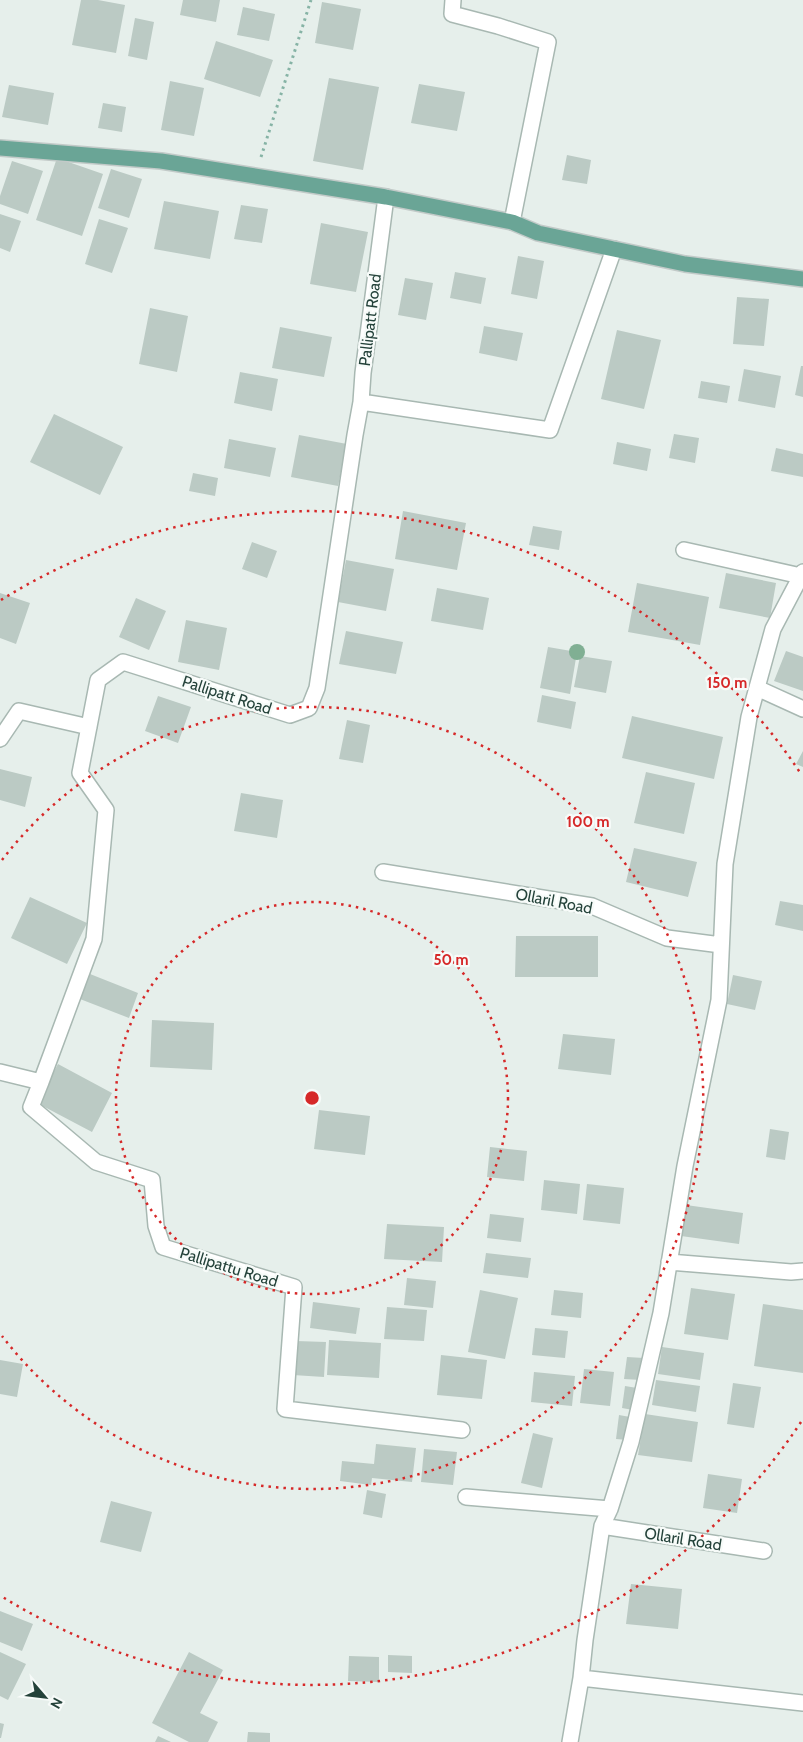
<svg xmlns="http://www.w3.org/2000/svg" width="803" height="1742" viewBox="0 0 803 1742" font-family="Cabin,sans-serif">
<rect width="100%" height="100%" fill="#e6efeb"/>
<path fill="#bbcac4" d="M81,0H98L125,5L116,53L72,45Z
M183,0H220L216,22L180,15Z
M322,2L361,9L353,50L315,43Z
M243,7L275,14L269,41L237,35Z
M135,18L154,22L147,60L128,56Z
M216,41L273,60L260,97L204,79Z
M329,78L379,87L363,170L313,161Z
M170,81L204,88L194,136L161,130Z
M419,84L465,92L457,131L411,123Z
M9,85L54,93L48,125L2,117Z
M103,103L126,107L122,132L98,128Z
M567,155L591,160L587,184L562,180Z
M57,158L103,174L82,236L36,220Z
M12,161L43,171L28,214L0,204V196Z
M111,169L142,179L129,218L98,208Z
M164,201L219,211L210,259L154,249Z
M241,205L268,209L262,243L234,239Z
M0,214L21,221L10,252L0,248Z
M99,219L128,228L112,273L85,264Z
M321,223L368,232L356,292L310,284Z
M518,256L544,261L537,299L511,294Z
M455,272L486,278L481,304L450,298Z
M405,278L433,283L426,320L398,315Z
M737,297L769,299L764,346L733,344Z
M150,308L188,316L177,372L139,364Z
M484,326L523,333L517,361L479,353Z
M280,327L332,337L324,377L272,368Z
M617,330L661,340L644,409L601,399Z
M801,366H803V397L795,395Z
M744,369L781,376L775,408L738,401Z
M240,372L278,379L272,411L234,403Z
M701,381L730,386L727,403L698,398Z
M54,414L123,447L100,495L30,462Z
M674,434L699,438L695,463L669,458Z
M299,435L347,444L338,486L291,477Z
M229,439L276,448L270,477L224,468Z
M617,442L651,449L647,471L613,464Z
M776,448L803,454V477L771,471Z
M193,473L218,478L215,496L189,491Z
M403,511L466,523L457,570L395,559Z
M533,526L562,531L559,550L529,545Z
M252,542L277,551L267,578L242,569Z
M346,560L394,569L386,611L338,602Z
M726,573L776,583L770,618L719,608Z
M637,583L709,597L700,645L628,632Z
M437,588L489,598L483,630L431,621Z
M0,593L30,603L16,644L0,638Z
M136,598L166,611L149,650L119,637Z
M186,620L227,628L219,670L178,662Z
M346,631L403,642L396,674L339,664Z
M548,647L577,652L570,694L540,688Z
M786,651L803,657V691L774,681Z
M580,656L612,661L606,693L574,687Z
M542,695L576,702L571,729L537,722Z
M158,696L191,707L178,743L145,731Z
M632,716L723,737L714,779L622,758Z
M347,720L370,725L363,763L339,759Z
M803,751V767L796,764Z
M0,769L32,777L25,807L0,800Z
M646,772L695,783L684,834L634,823Z
M241,793L283,800L277,838L234,831Z
M634,848L697,862L688,897L626,882Z
M30,897L87,923L67,964L11,938Z
M780,901L803,905V931L775,925Z
M516,936H598V977H515Z
M90,974L138,993L129,1018L80,999Z
M733,975L762,981L755,1010L727,1004Z
M152,1020L214,1023L212,1070L150,1067Z
M563,1034L615,1039L611,1075L558,1069Z
M58,1064L112,1093L92,1132L37,1103Z
M319,1110L370,1116L365,1155L314,1149Z
M770,1129L789,1132L785,1160L766,1157Z
M490,1147L527,1151L524,1181L487,1177Z
M544,1180L580,1184L577,1214L541,1210Z
M587,1184L624,1188L620,1224L583,1220Z
M686,1205L743,1213L739,1244L681,1236Z
M490,1214L524,1218L521,1242L487,1238Z
M387,1224L444,1227L442,1262L384,1259Z
M486,1253L531,1258L528,1278L483,1273Z
M407,1278L436,1281L433,1308L404,1305Z
M691,1288L735,1294L728,1340L684,1334Z
M480,1290L518,1298L505,1359L468,1352Z
M554,1290L583,1293L581,1318L551,1315Z
M313,1302L360,1308L356,1334L310,1328Z
M763,1304L803,1310V1373L754,1366Z
M387,1307L427,1310L424,1341L384,1339Z
M535,1328L568,1331L565,1358L532,1355Z
M329,1340L381,1343L379,1378L327,1375Z
M296,1341L326,1342L324,1377L293,1375Z
M662,1347L704,1353L700,1380L658,1374Z
M441,1355L487,1360L482,1399L437,1395Z
M627,1357L644,1358L641,1380L624,1379Z
M0,1360L23,1364L17,1397L0,1394Z
M584,1369L614,1372L610,1406L580,1403Z
M534,1372L575,1376L572,1406L531,1402Z
M656,1380L700,1386L696,1412L652,1405Z
M733,1383L761,1387L754,1428L727,1424Z
M625,1386L637,1388L633,1410L622,1408Z
M645,1414L698,1422L692,1462L638,1455Z
M619,1415L630,1417L628,1440L616,1439Z
M533,1433L553,1438L542,1488L521,1483Z
M376,1444L416,1448L412,1482L372,1478L371,1485L340,1481L342,1461L374,1464Z
M424,1449L457,1452L453,1485L421,1482Z
M708,1474L742,1479L737,1513L703,1508Z
M367,1490L386,1494L382,1518L363,1514Z
M111,1501L152,1512L141,1552L100,1542Z
M631,1584L682,1589L678,1629L626,1624Z
M0,1611L33,1624L22,1651L0,1642Z
M0,1652L26,1664L8,1700L0,1696Z
M189,1652L223,1670L200,1713L218,1722L208,1742H189L152,1723Z
M388,1655L412,1656V1673L388,1672Z
M349,1656L379,1657V1682L348,1681Z
M0,1723L4,1724L1,1738H0Z
M248,1732L270,1733V1742H247Z
M158,1736L171,1742H155Z"/>
<g fill="none" stroke-linecap="round" stroke-linejoin="round">
<g stroke="#a8b8b2" stroke-width="18">
<path id="minor" d="M453,0L452,14L498,26L548,42L512,222
M361,402L550,430L614,249
M684,550L801,576
M757,688L803,709
M0,739L19,711L89,727
M383,872L592,906L667,938L721,945
M0,1072L41,1082L94,939L106,810L80,773L98,680L123,662L290,715L309,708L317,688L355,435L361,402L363,373L386,197
M41,1082L31,1107L96,1162L152,1180L156,1226L163,1247L294,1287L285,1409L462,1430
M669,1262L791,1272L803,1271
M466,1497L610,1509
M602,1526L764,1551
M581,1678L803,1703
M570,1742L581,1678L585,1640L602,1526L610,1509L631,1442L661,1313L685,1166L719,1000L725,864L749,717L773,629L803,572"/>
</g>
<g stroke="#c2cac8" stroke-width="18">
<path id="major" d="M0,148L161,161L386,197L512,222L538,233L685,264L803,279"/>
</g>
<path stroke="#86b3a5" stroke-width="3" stroke-dasharray="2.5 4" stroke-linecap="butt" d="M261,157L311,0"/>
<use href="#minor" stroke="#fff" stroke-width="15"/>
<use href="#major" stroke="#6aa596" stroke-width="15"/>
</g>
<circle fill="#80af93" cx="577" cy="652" r="8"/>
<g fill="none" stroke="#d62828" stroke-width="2.5" stroke-dasharray="2.5 5">
<circle cx="312" cy="1098" r="196"/>
<path d="M2 860A391 391 0 1 1 2 1336"/>
<path d="M801 1422A587 587 0 0 1 1 1596M1 600A587 587 0 0 1 801 774"/>
</g>
<g text-anchor="middle" dominant-baseline="central" stroke-width="4.5" stroke-linejoin="round" paint-order="stroke">
<g font-size="16" fill="#24423a" stroke="#f7fbf9">
<text transform="translate(370 320) rotate(-83)">Pallipatt Road</text>
<text transform="translate(227 695) rotate(18)">Pallipatt Road</text>
<text transform="translate(554 901) rotate(11)">Ollaril Road</text>
<text transform="translate(229 1267) rotate(17)">Pallipattu Road</text>
<text transform="translate(683 1539) rotate(9)">Ollaril Road</text>
</g>
</g>
<circle cx="312" cy="1098" r="8" fill="#d62828" stroke="#f7fbf9" stroke-width="2.5"/>
<g font-size="15" text-anchor="middle" font-weight="bold" fill="#d62828" stroke="#f7fbf9" stroke-width="4.5" stroke-linejoin="round" paint-order="stroke">
<text x="727" y="688">150 m</text>
<text x="588" y="827">100 m</text>
<text x="451" y="965">50 m</text>
</g>
<g transform="translate(45 1697) rotate(118)" stroke="#f7fbf9" stroke-width="4" paint-order="stroke">
<path d="M0-4L9 19L0 12L-9 19Z" fill="#24423a"/>
<text y="-8" font-size="14" font-weight="bold" text-anchor="middle" fill="#24423a">N</text>
</g>
</svg>
